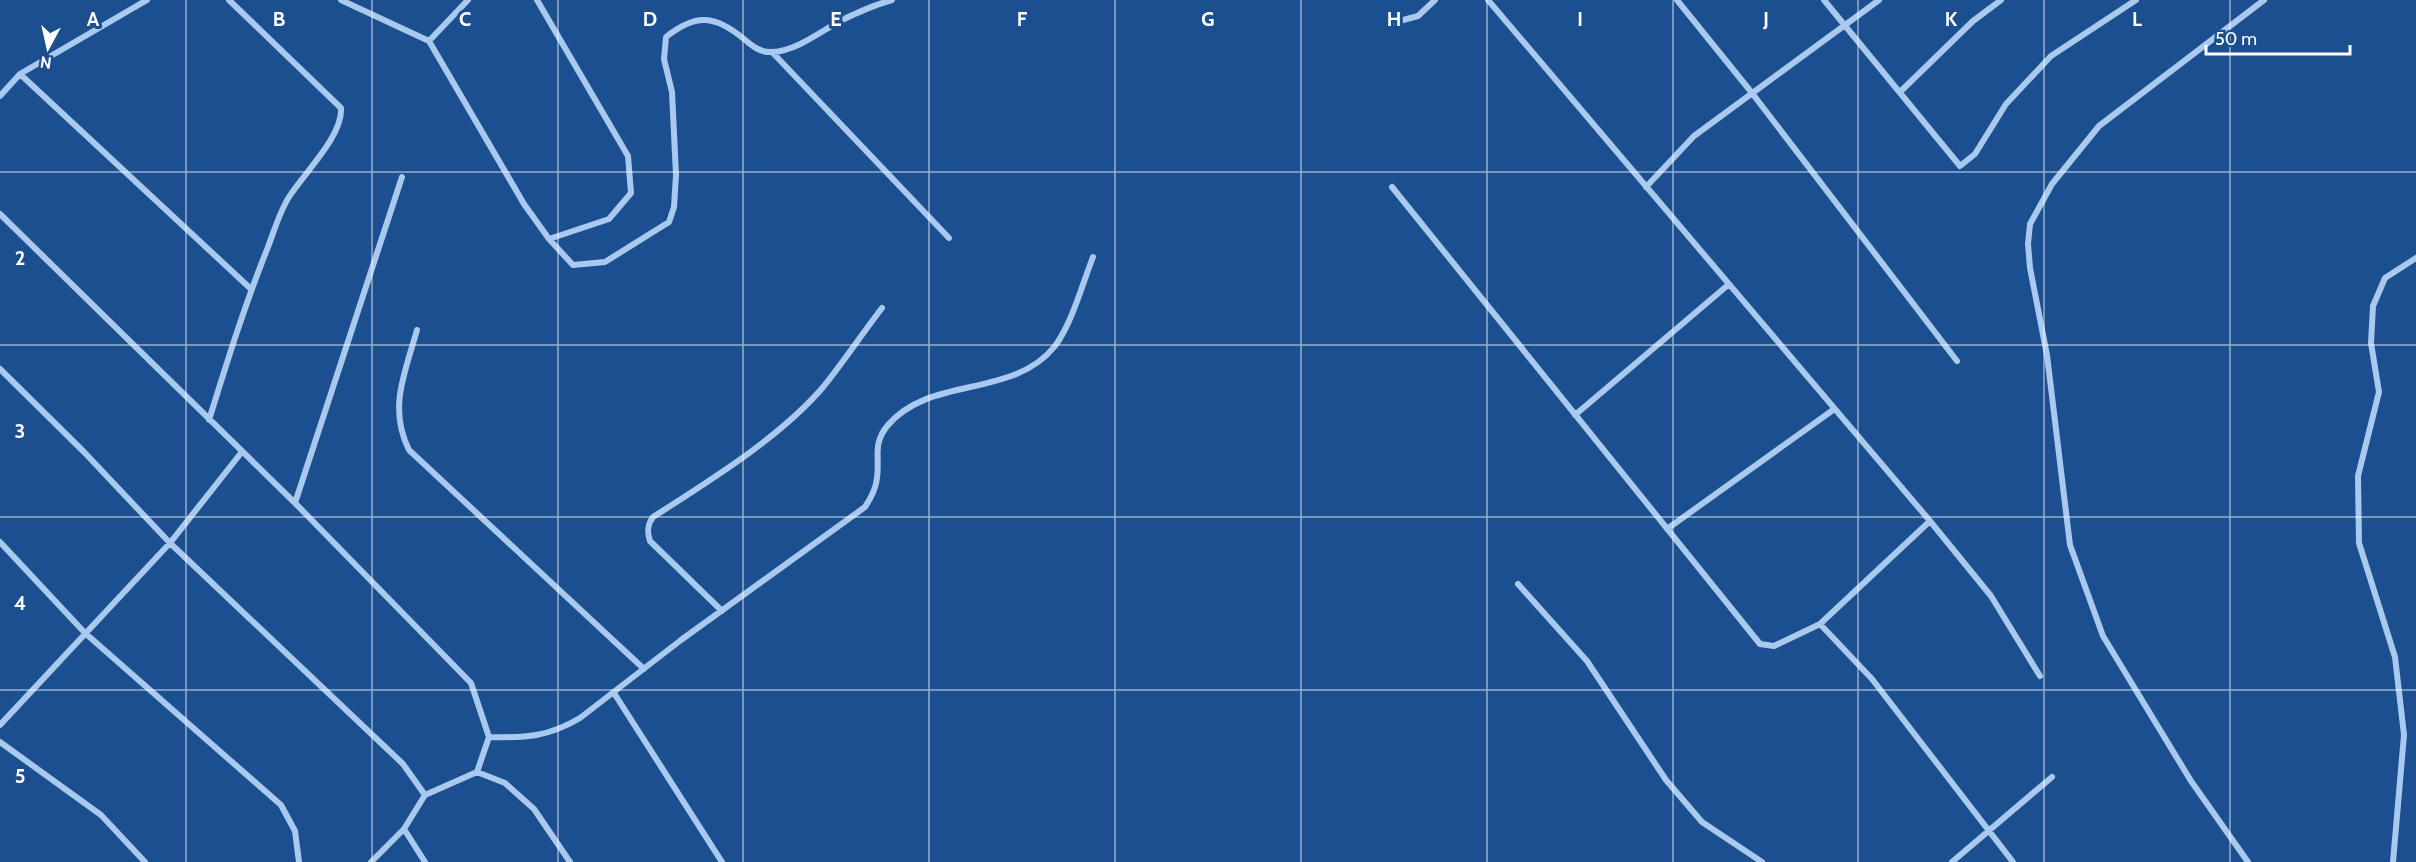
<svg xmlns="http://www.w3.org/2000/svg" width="2416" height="862" viewBox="0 0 2416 862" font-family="Cabin,sans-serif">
<rect width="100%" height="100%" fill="#1b4f8f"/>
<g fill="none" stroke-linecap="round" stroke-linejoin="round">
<path stroke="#a9c9ee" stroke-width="6" d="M341,0L429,41L524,204L549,239L573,265L605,262L669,222L674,207L676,175L672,92L664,59L666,37C696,13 715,15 744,39C752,46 761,53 772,52C796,51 820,32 840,21C856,13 874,5 892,0
M537,0L628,156L631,193L609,219L549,239
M1488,0L1930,521L1991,596L2040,676
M1677,0L1752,93L1957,361
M1824,0L1960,166L1975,154L2006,104L2051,56L2136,0
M1392,23L1418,16L1435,0
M429,41L468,0
M772,52L949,238
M20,74L251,289
M1900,92L1973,21L2001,0
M0,96L20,74L147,0
M1392,187L1760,644L1774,646L1820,624L1930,521
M1646,187L1694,136L1879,0
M0,214L295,503L471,683L489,737L477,772L425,795L404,829L371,862
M417,330C405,373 388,408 409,450L644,669
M0,369L84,452L170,543L403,764L425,795
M1575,415L1728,285
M209,420C227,362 245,304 268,247C274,231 280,211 289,197C304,173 343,136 341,108L229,0
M295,503L402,177
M1667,529L1833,410
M0,542L85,633L281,805L295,831L299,862
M1518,584L1587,661L1666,780L1702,822L1762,862
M722,611L650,541C647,532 647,525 653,517C709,481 781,437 824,386C844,361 862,334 882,308
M1820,624L1872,679L2013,862
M614,693L722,862
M0,725L170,543L241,453
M489,737C526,738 548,737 580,718L681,640L865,507C871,498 876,489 877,478C880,457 872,444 888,425C931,375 1013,399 1055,346C1072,323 1082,285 1093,257
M0,742L101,815L145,862
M477,772L505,783L534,809L570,862
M404,829L425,862
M1952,862L2052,777
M2248,862L2191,781L2103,636L2070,545L2047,355L2030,268L2028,244L2030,224L2052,184L2099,126L2264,0
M2393,862L2404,735L2395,657L2359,543L2358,476L2379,392L2371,343L2373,306L2385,278L2416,258"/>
</g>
<path fill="none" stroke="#fff" stroke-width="1.5" stroke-opacity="0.55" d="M186,0V862M372,0V862M558,0V862M743,0V862M929,0V862M1115,0V862M1301,0V862M1487,0V862M1673,0V862M1858,0V862M2044,0V862M2230,0V862M0,172H2416M0,345H2416M0,517H2416M0,690H2416"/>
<g font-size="20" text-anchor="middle" font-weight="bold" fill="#fff" stroke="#1b4f8f" stroke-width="6" stroke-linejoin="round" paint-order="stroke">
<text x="93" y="26">A</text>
<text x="279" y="26">B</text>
<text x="465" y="26">C</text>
<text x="650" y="26">D</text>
<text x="836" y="26">E</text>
<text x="1022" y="26">F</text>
<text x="1208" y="26">G</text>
<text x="1394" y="26">H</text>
<text x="1580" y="26">I</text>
<text x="1766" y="26">J</text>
<text x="1951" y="26">K</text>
<text x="2137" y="26">L</text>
<text x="20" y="265">2</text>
<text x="20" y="438">3</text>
<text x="20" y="610">4</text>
<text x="20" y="783">5</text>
</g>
<g transform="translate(48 48) rotate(188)" stroke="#1b4f8f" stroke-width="4.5" paint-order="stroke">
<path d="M0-4.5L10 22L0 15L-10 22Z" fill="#ffffff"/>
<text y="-9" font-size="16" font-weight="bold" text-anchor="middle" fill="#ffffff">N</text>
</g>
<path d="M2206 45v9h144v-9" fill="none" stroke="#ffffff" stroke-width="3"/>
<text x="2215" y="45" font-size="18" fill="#ffffff" stroke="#1b4f8f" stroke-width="4.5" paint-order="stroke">50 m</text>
</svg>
